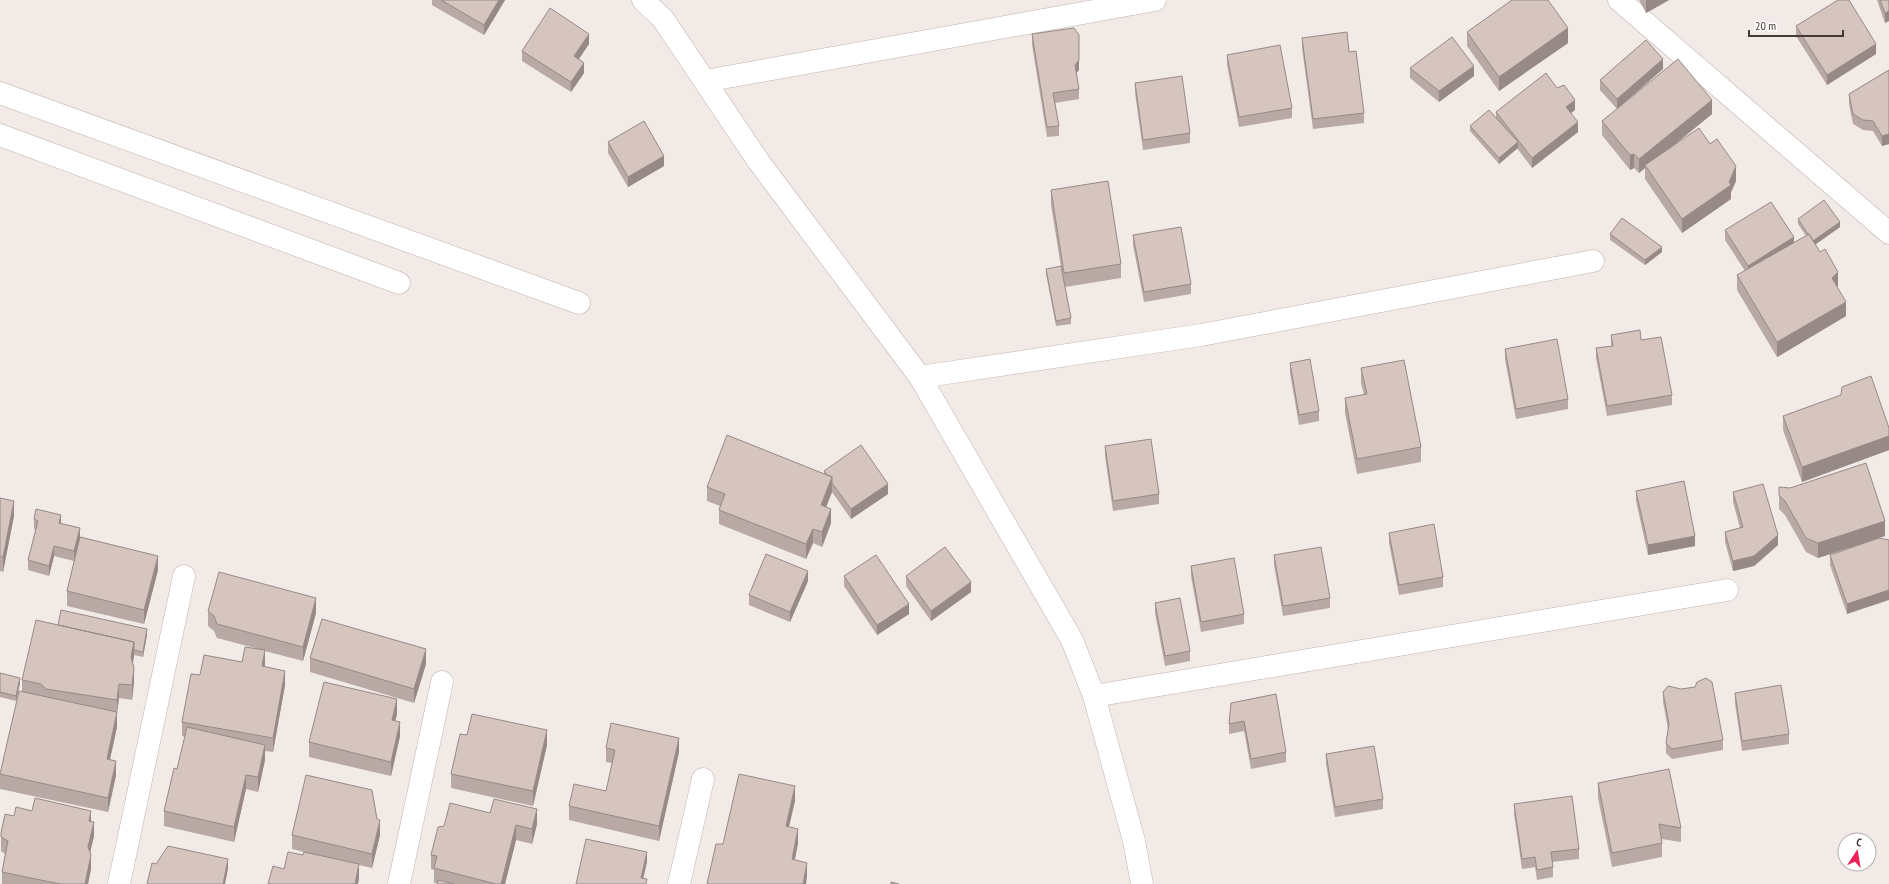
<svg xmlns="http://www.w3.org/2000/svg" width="1889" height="884" viewBox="0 0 1889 884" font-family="'PT Sans Narrow',sans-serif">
<rect width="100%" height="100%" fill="#f2eae6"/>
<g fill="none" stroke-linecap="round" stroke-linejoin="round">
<g stroke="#c0b2ad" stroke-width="23">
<path id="minor" d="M643,0L663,19L759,162L920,377L1201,335L1593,261
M1619,0L1889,233
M705,81L1155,0
M0,93L579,303
M0,135L399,283
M920,377L1072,640L1094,696L1134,841L1142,884
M1094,696L1727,590
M119,884L184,576
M399,884L442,682
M679,884L703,779"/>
</g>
<use href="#minor" stroke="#fff" stroke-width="22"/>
</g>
<path fill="#b8a9a4" d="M432,0H505L484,35L432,5Z
M1639,0H1669L1646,13Z
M1877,0H1889L1885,23Z
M1796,26L1876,54L1827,85L1796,36Z
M1467,32L1568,43L1499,91L1467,46Z
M1032,34L1079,70L1076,73L1079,89V99L1055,103L1059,126V136L1047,137L1032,45Z
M1302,38L1349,52L1364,113V123L1313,129L1302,48Z
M589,44L579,59L584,73L571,92L522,61V51Z
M1227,55L1292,108V118L1239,127L1227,65Z
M1410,68L1474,76L1439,102L1410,78Z
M1663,69L1618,108L1712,114L1674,145L1736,181L1731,192V199L1682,233L1645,179V168L1639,173L1634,168L1630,170L1602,135V121L1617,109L1600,90V80Z
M1889,70V144L1882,146L1873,131L1863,130L1853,124L1849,104V94Z
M1135,83L1190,133V143L1143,150L1135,93Z
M1557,88L1575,110L1571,113L1578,132L1532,168L1517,148L1499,164L1470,131V126L1496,119V112Z
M608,142L664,166L628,187L608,153Z
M1051,190L1121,264V278L1065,287L1071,318V324L1056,326L1046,274V269L1061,267L1051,205Z
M1798,219L1840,227L1815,245L1838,286L1837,287L1846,316L1777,357L1737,290V275L1745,271L1725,240V230L1794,243L1806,236L1798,224Z
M1610,234L1662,252L1645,265L1610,240Z
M1133,235L1191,284V294L1144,302L1133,245Z
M1611,335L1672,395V405L1607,416L1596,358V348L1611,346Z
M1505,349L1568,399V409L1516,419L1505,359Z
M1290,363L1319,411V421L1299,425L1290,373Z
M1361,368L1421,447V462L1357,474L1345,413V398L1364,395L1361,383Z
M1783,416L1889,428V450L1802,482L1783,430Z
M1105,446L1159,494V504L1113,511L1105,456Z
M824,471L888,494L851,519L832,492L826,507L831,523L822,547L813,543L806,559L719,524V510L720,506L707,501V487L824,474Z
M1636,491L1695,546L1648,555L1636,501Z
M1733,492L1778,545L1754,566L1733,571L1725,542V532L1740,528L1733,502Z
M1779,495L1885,536L1818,558L1806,552L1785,515L1779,509Z
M0,498L14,516L3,572L0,571Z
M34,519L61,523L80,537L158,570L144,624L67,606V591L74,561L54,556L49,576L28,570V560L36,530L34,529Z
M1389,533L1443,577V587L1399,595L1389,543Z
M1889,540L1847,614L1830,565V555Z
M1274,555L1330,598V608L1283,616L1274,565Z
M1191,566L1244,614V624L1201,632L1191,576Z
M844,576L909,614L877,635L844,586Z
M906,576L971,592L931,621L906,586Z
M808,581L790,622L749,605V595Z
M1155,603L1190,651V661L1165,666L1155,613Z
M208,611L316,613L303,661L265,651V667L285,685L273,752L265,751V760L258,792L246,789L234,842L164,826V811L177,769L185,737L182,736V722L200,675L242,662L255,648L217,638L214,631L208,626Z
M58,625L147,635L143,657L134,655L133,663L134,682L132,700L119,698L117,713V727L110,759L116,775L108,812L0,789V774L22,692V680Z
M310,658L426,664L414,703L310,672Z
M0,673L20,683L16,701L0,697Z
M1663,692L1723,740V750L1672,759L1666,753V743L1668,729L1663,702Z
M1735,693L1789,734V744L1742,751L1735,703Z
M1231,703L1286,752V762L1251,769L1244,731L1229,734V724Z
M397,714L395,721L400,736L391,776L309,757V742Z
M467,735L547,745L533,806L451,788V774Z
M606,748L679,752L659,841L569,820V806L606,791L612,763L606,762Z
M1326,754L1383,799V809L1335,817L1326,764Z
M1598,783L1681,828V842L1662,839V857L1612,867L1598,798Z
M1514,804L1579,849V859L1552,862L1553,867V877L1537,880L1535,867L1522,869L1514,814Z
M32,811L91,821L94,836L90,852L91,869L88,884H2V872L5,854L1,851V833L14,816Z
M490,813L537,824L532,844L516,840L505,884H437V883H434V870L431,869V855Z
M292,835H380L372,868L359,865V879L284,869L303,855L304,852L292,849Z"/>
<path fill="#968986" d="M499,0H505L484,35V25Z
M1646,0H1669L1646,13Z
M1889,11V21L1885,23V13Z
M1568,28V43L1499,91V77Z
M589,34V44L574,66V56Z
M1079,35V70L1075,75V65Z
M1876,44V54L1827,85V75Z
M1663,59V69L1617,109V99Z
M584,63V73L571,92V82Z
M1474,66V76L1439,102V91Z
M1575,100V110L1566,117V107Z
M1712,100V114L1647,167L1645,165V168L1639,173V159Z
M1578,122V132L1532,168V158Z
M1889,134V144L1882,146V136Z
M1518,142V148L1499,164V158Z
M1634,154V168L1630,170V155Z
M664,156V166L628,187V177Z
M1736,166V181L1731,192V199L1682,233V219L1729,182Z
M1840,222V227L1813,246V241Z
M1794,237V248L1748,276V266Z
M1662,247V252L1645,265V260Z
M1838,272V286L1832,293V278Z
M1846,302V316L1777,357V342Z
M1889,436V450L1802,482V467Z
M832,477V492L821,520V505Z
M888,484V494L851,519V509Z
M14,501V516L3,572V557Z
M831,509V523L822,547V532Z
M61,515V525L59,523Z
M1885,521V536L1818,558V543Z
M80,528V538L74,561V551Z
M813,529V543L806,559V544Z
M1778,535V545L1754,566L1733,571V561Z
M1695,536V546L1648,555V545Z
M54,546V556L49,576V566Z
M158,556V570L144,624V610Z
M808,571V581L790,622V612Z
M971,582V592L931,621V611Z
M1889,590V600L1847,614V604Z
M316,598V613L303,661V647Z
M909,604V614L877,635V625Z
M147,629V635L143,657V652Z
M134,642V656L131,671V657Z
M426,649V664L414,703V689Z
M265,650V664L262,681V666Z
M134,668V682L132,700V685Z
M285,671V685L273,752V738Z
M20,678V683L16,701V696Z
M119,684V698L117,713V727L107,773V759L117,713V700Z
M397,699V714L392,734V720Z
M400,722V736L391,776V762Z
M547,730V745L533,806V791Z
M679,738V752L659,841V826Z
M265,745V760L258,792V777Z
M116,761V775L108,812V798Z
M246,775V789L234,842V827Z
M795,786V801L786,840V826Z
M537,809V824L532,844V829Z
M91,811V826L89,821Z
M380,820V835L372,868V854Z
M94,822V836L88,861V847Z
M516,825V840L505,884H501Z
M798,829V844L792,874V859Z
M647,852V862L642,884L641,878Z
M91,855V869L88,884H85Z
M228,859V869L225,884H223Z
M807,863V877L806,884H803Z
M359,864V879L358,884H355Z"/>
<path fill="#d6c4bf" stroke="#968986" d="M441,0H499L484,25Z
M1512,0H1548L1568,28L1499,77L1467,32Z
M1838,0H1849L1876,44L1827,75L1796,26Z
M1880,0H1889V11L1885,13Z
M550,8L589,34L574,56L584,63L571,82L522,51Z
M1074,28L1079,35V60L1075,65L1079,89L1053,93L1059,126L1047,127L1032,34Z
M1347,32L1349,52L1356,51L1364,113L1313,119L1302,38Z
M1452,37L1474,66L1439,91L1410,68Z
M1646,40L1663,59L1617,99L1600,80Z
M1280,45L1292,108L1239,117L1227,55Z
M1678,59L1712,100L1639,159L1634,154L1630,155L1602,121Z
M1889,70V134L1882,136L1873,121L1863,120L1853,114L1849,94Z
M1546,73L1557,88L1564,85L1575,100L1566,107L1578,122L1532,158L1496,112Z
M1182,76L1190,133L1143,140L1135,83Z
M1489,110L1518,142L1499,158L1470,126Z
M644,121L664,156L628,177L608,142Z
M1699,128L1710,144L1717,139L1736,166L1729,182L1731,185L1682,219L1645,165Z
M1108,181L1121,264L1064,273L1051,190Z
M1824,200L1840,222L1813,241L1809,234H1808L1798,219Z
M1771,202L1794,237L1748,266L1725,230Z
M1622,218L1662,247L1645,260L1610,234Z
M1181,227L1191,284L1144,292L1133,235Z
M1809,234L1820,252L1825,249L1838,272L1832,278L1846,302L1777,342L1737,275Z
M1061,266L1071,318L1056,321L1046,269Z
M1640,330L1641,340L1661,337L1672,395L1607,406L1596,348L1613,346L1611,335Z
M1557,339L1568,399L1516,409L1505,349Z
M1310,359L1319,411L1299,415L1290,363Z
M1404,360L1421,447L1357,459L1345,398L1367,394L1361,368Z
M1871,376L1889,428V436L1802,467L1783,416L1841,395L1842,387Z
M727,435L832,477L821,505L831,509L822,532L813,529L806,544L719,510L725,494L707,487Z
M1151,439L1159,494L1113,501L1105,446Z
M861,445L888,484L851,509L832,483V477L827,475L824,471Z
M1866,463L1885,521L1818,543L1806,538L1785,501L1779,495V487L1790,488Z
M1684,481L1695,536L1648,545L1636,491Z
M1763,484L1778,535L1754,556L1733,561L1725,532L1743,527L1733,492Z
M0,498L14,501L3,557H0Z
M36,509L61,515L59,523L80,528L74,551L54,546L49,566L28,560L38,521L34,519Z
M1434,524L1443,577L1399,585L1389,533Z
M80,537L158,556L144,610L67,591Z
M1879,538L1889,540V590L1847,604L1830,555Z
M945,547L971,582L931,611L906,576Z
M1321,547L1330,598L1283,606L1274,555Z
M766,554L808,571L790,612L749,595Z
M876,555L909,604L877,625L844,576Z
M1234,558L1244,614L1201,622L1191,566Z
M219,572L316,598L303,647L217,624L214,616L208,611Z
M1180,598L1190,651L1165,656L1155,603Z
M61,610L147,629L143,652L134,650V642L58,625Z
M322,619L426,649L414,689L310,658Z
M36,620L134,642L131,657L134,668L132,685L119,684L117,700L46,689L41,684L22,680Z
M245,647L265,650L262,666L285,671L273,738L182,722L191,674L200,675L204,655L242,662Z
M0,673L20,678L16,696L0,692Z
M1706,678L1712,682L1723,740L1672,749L1666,743L1669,724L1663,692L1668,686L1681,689L1695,687L1697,682Z
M324,682L397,699L392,720L400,722L391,762L309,742Z
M1781,685L1789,734L1742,741L1735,693Z
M19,691L117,712L107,759L116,761L108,798L0,774Z
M1276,694L1286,752L1251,759L1244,721L1229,724L1231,703Z
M472,714L547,730L533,791L451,774L460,734L467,735Z
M611,723L679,738L659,826L569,806L574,784L606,791L615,750L606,748Z
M187,727L265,745L258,777L246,775L234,827L164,811L174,768L177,769Z
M1374,746L1383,799L1335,807L1326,754Z
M1669,769L1681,828L1659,824L1662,843L1612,853L1598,783Z
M739,774L795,786L786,826L798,829L792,859L807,863L803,884H707L716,844H723Z
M306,775L372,790L377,819L380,820L372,854L292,835Z
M1572,796L1579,849L1551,852L1553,867L1537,870L1535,857L1522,859L1514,804Z
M35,798L91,811L89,821L94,822L88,847L91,855L85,884H60L2,872L8,841L1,837V833L5,814L14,816L16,807L32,811Z
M494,799L537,809L532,829L516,825L501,884H496L434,868L437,856L431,855L438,827L444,826L450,803L490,813Z
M586,839L647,852L641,878L647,879L646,884H576Z
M168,846L228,859L223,884H147L152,863L156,864Z
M288,852L303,855L304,852L359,864L355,884H268L273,866L284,869Z
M438,880L454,884H437Z
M891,882L899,884H891Z"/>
<g transform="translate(1857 852) rotate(12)"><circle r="19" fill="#ffffff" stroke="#b4b0af"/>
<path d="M0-3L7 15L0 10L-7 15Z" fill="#ec2357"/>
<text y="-6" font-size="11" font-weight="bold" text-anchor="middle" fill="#443936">С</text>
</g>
<path d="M1749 30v6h94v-6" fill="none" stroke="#443936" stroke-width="2"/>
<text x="1755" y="30" font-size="12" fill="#443936" stroke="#ffffff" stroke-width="3" paint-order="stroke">20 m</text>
</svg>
